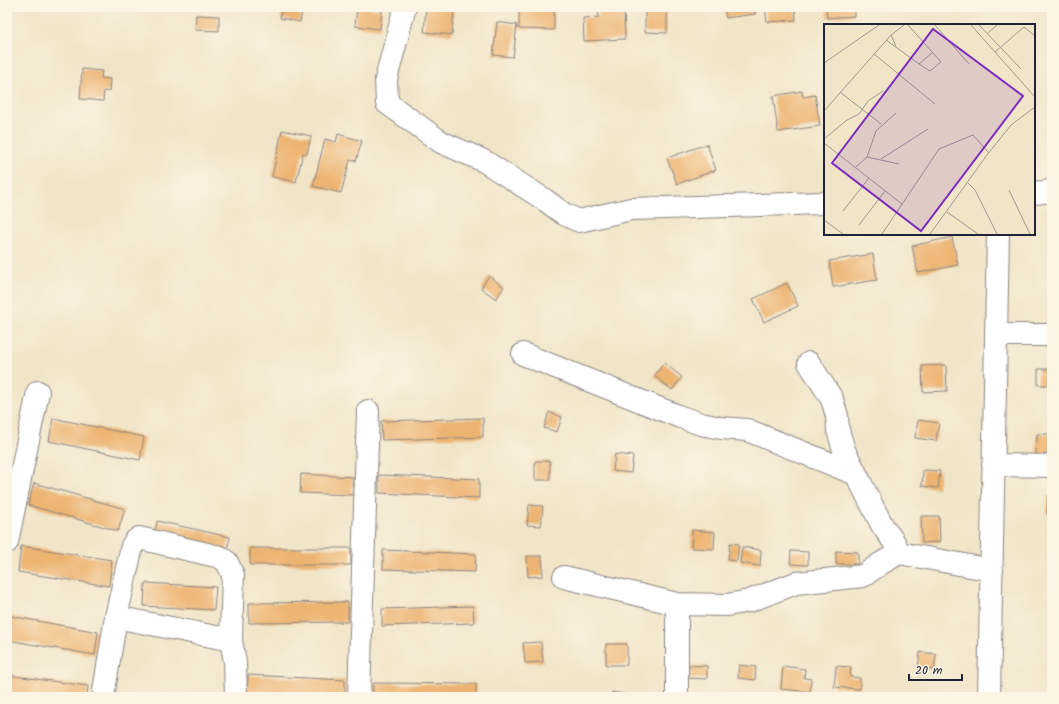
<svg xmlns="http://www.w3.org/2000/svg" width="1059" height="704" viewBox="0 0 1059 704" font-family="Kalam,sans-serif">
<rect width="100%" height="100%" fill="#fcf5e5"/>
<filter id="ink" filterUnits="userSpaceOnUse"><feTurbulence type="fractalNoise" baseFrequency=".025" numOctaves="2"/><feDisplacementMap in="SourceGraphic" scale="8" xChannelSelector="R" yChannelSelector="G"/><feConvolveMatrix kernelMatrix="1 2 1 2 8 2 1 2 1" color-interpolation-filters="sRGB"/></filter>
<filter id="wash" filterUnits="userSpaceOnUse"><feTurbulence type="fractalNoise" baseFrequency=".012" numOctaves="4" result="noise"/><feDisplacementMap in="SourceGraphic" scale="16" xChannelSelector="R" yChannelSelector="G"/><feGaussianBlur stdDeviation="0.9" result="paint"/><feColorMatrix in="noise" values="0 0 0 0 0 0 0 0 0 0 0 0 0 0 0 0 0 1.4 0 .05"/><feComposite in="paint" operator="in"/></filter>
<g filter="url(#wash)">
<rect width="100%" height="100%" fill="#f1e5c8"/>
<g id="blocks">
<path fill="#edb471" d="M282,7H303L300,22L280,18Z
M357,7L382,10L380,29L355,26Z
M426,7H454L452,35L424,32Z
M519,7H554V30L519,29Z
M598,7H624L625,39L584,41L583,18L599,17Z
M645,7H667V33L645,32Z
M724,7H754L755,14L726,18Z
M765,7H795L796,20L767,22Z
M826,7H854V16L827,18Z
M196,15L219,16V31L195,30Z
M497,22L517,25L513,57L493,55Z
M82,69L102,71L101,78L110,79L109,92L104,91L103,101L80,99Z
M802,91L803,97L815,95L820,126L778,132L773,96Z
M282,130L311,136L307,154L303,153L296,182L272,177Z
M338,134L362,141L356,161L350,160L341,193L313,186L325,139L336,142Z
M707,144L716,170L677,184L667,158Z
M952,237L958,265L918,273L912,246Z
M873,254L877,280L833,287L829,261Z
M1050,267H1052V290H1050Z
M489,276L504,287L496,299L481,288Z
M787,283L798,306L764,322L753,299Z
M664,363L682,377L672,390L654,376Z
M946,365L947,391L923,392L922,366Z
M1038,369H1052V385H1038Z
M549,412L562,417L557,432L544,428Z
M53,418L144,437L140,460L49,441Z
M483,418V437L382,440L381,421Z
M918,420L939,423L936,441L915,438Z
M1037,434H1052V456H1036Z
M615,454L633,456L631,473L613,471Z
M535,461H550V480H535Z
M923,470L940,471L938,488L922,486Z
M301,474L353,477L352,495L300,493Z
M379,475L479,479V498L379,493Z
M34,483L125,509L118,531L28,505Z
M1048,496H1052V514H1047Z
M529,505L543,506L541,526L527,525Z
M921,516H939L940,542L922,543Z
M157,521L230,537L226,554L154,538Z
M692,530L715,532L714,549L691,548Z
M730,543L739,544L737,561L728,560Z
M21,546L112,560L109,586L18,572Z
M742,547L761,550L760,566L740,563Z
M250,548H351V565H250Z
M383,550L476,554L475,572L383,569Z
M791,551L808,552V565L790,564Z
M836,551L858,552V564H836Z
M527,556H542L543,576L528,577Z
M145,583L216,587L214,610L144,606Z
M348,602V622L249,623V603Z
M473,606L474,623L382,626V609Z
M10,616L98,632L95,655L7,640Z
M541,642L543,662L525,663L523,643Z
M606,644H627V665H606Z
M920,652L936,654L934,670L918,668Z
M686,665L707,666V679L686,678Z
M739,665L756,667L755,680L738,678Z
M783,666L805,669L804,678L811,679L810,692L781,689Z
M836,666L851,667L850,677L860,678V689L834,687Z
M7,675L88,686L87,697H7Z
M248,675L345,680V697H315L247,694Z
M373,683L476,684V697H373Z
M612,692L630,695L629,697H611Z"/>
</g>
</g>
<g filter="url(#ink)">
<use href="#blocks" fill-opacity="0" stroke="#8a8482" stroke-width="1"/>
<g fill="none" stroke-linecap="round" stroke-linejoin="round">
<g stroke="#8a8482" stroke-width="24">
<path id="minor" d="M405,7L386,79L387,103L441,142L484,161L545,200L564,214L579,221L631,209L825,203
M1034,193L1052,191
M996,335H1052
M523,354L678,416L701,424L721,428L747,430L856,474
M809,363L832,399L837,416L838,430L844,450L882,525L894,542L899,553
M993,465L1052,466
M7,542L38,392
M564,577L677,604L727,605L749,601L796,583L863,576L880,564L899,553L992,570
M677,604V697
M116,617L231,640L235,662L236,697
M103,697L116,617L132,546L135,541L139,538L220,557L227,562L233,575L231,640
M359,697L368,411
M989,697L998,234"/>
</g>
<use href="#minor" stroke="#fff" stroke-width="22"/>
</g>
</g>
<g transform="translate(824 24)">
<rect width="211" height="211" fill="#f1e5c8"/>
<path fill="none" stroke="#9e9790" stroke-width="1" d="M84,1L117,38L106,47L95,40M111,1L145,40M147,1L211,73M155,1L197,45M164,9L173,1M67,11L72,22M62,16L95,40L109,28M171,28L200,3L211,12M50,30L111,80M0,39L55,1M16,68L57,100M0,87L67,11L80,1M0,115L23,96L35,90L44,77L59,67M0,119L78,180M43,133L75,140M57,135L104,105M32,143L43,133L52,107L72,89M144,159L151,166L173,210M185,166L206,210M19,187L45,154M123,188L154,210M0,196L19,210M35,201L61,167M58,210L115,125L149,111L165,129M106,210L163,131L187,101L211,83"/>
<path fill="#7b2cbf" fill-opacity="0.15" stroke="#7b2cbf" stroke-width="2" d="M109,5L199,72L97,207L8,139Z"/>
<rect width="211" height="211" fill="none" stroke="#22223b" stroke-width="2"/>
</g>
<rect width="1059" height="704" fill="none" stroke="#fcf5e5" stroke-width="24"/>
<path d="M909 674v6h53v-6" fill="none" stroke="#22223b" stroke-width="2"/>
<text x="915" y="674" font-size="12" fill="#22223b" stroke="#fcf5e5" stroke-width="3" paint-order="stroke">20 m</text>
</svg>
